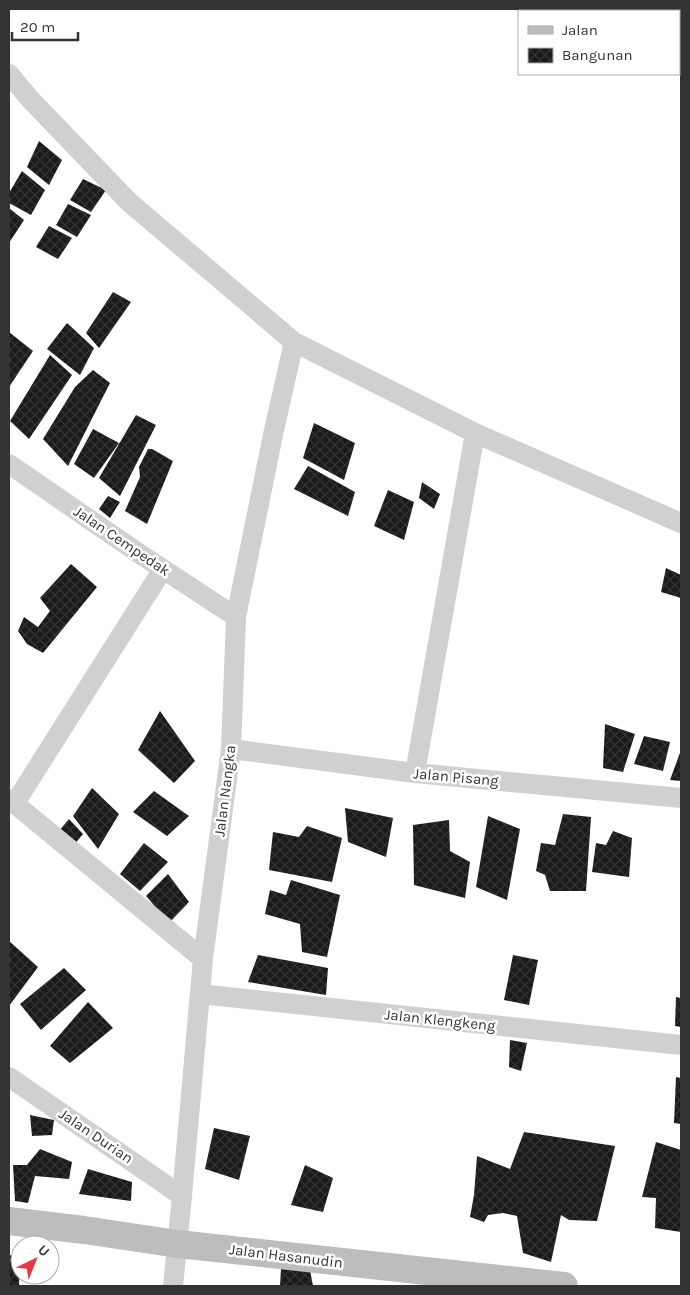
<svg xmlns="http://www.w3.org/2000/svg" width="690" height="1295" viewBox="0 0 690 1295" font-family="Karla,sans-serif">
<defs>
<pattern id="building-cross-hatch" width="8" height="8" patternUnits="userSpaceOnUse" patternTransform="scale(1.25)"><rect width="8" height="8" fill="#1a1a1a"/><path d="M0 0l8 8M0 8l8-8" fill="none" stroke="#333"/></pattern>
</defs>
<rect width="100%" height="100%" fill="#fff"/>
<path fill="url(#building-cross-hatch)" d="M39,141L62,160L49,185L27,167Z
M22,171L45,190L31,215L9,203V193Z
M83,179L106,190L91,212L70,200Z
M68,204L91,215L77,237L56,225Z
M9,208L24,220L9,243Z
M49,226L72,238L58,259L36,247Z
M113,292L131,302L99,348L86,333Z
M67,323L94,348L80,375L47,349Z
M9,332L33,351L9,387Z
M50,355L72,375L29,439L10,421Z
M93,370L110,383L68,466L43,439L75,387Z
M136,415L156,425L120,496L99,478Z
M314,423L355,443L344,480L303,458Z
M93,429L119,443L94,478L74,464Z
M148,449H152L173,461L147,524L125,511L140,477L139,467Z
M308,466L355,492L348,516L294,489Z
M422,482L440,494L434,509L419,498Z
M388,490L414,502L404,540L374,526Z
M108,496L120,502L110,518L99,509Z
M71,564L97,587L43,653L27,644L18,631L24,617L38,627L50,611L40,598Z
M666,568L681,575V598L661,592Z
M160,711L195,761L174,783L138,750Z
M605,724L635,734L623,772L603,768Z
M644,736L670,742L663,771L634,764Z
M681,750V781L670,780Z
M92,788L119,814L98,849L73,816Z
M154,791L189,816L167,836L133,812Z
M345,808L393,818L386,857L348,842Z
M563,814L591,817L586,891H550L545,875L536,871L541,843L555,845Z
M488,816L520,829L507,900L476,887Z
M69,819L83,834L73,846L58,832Z
M449,820L450,851L470,862L465,898L414,885L413,825Z
M307,826L342,838L332,882L269,870L273,832L299,837Z
M613,831L632,838L629,877L592,872L596,843L606,845Z
M144,843L168,862L140,891L120,874Z
M168,874L189,902L169,923L146,896Z
M291,880L340,895L327,957L302,952L300,924L265,914L270,890L286,895Z
M9,941L38,967L9,1006Z
M258,955L328,968L326,995L248,982Z
M513,955L538,960L529,1005L504,1000Z
M64,968L86,990L41,1030L20,1004Z
M676,997L681,998V1027L675,1026Z
M88,1002L113,1028L70,1063L50,1046Z
M510,1040L527,1043L521,1071L509,1067Z
M676,1077L681,1078V1124L674,1123Z
M30,1115L54,1120L52,1135L32,1136Z
M214,1128L250,1136L239,1180L205,1169Z
M524,1132L615,1146L597,1221L569,1220L561,1215L551,1262L523,1253L517,1216L503,1213L488,1215L484,1222L470,1217L474,1195L477,1156L510,1169Z
M656,1142L681,1150V1232L655,1228L656,1198L642,1197Z
M40,1149L72,1162L69,1179L35,1176L28,1203L15,1201L13,1165H27Z
M305,1165L333,1178L323,1212L291,1205Z
M88,1169L132,1182L131,1201L79,1194Z
M9,1255L20,1257L19,1286H9Z
M281,1269L310,1270L313,1286H280Z"/>
<g fill="none" stroke-linecap="round" stroke-linejoin="round">
<path stroke="#d0d0d0" stroke-width="20" d="M9,74L30,99L129,202L294,342L475,433L681,523
M9,464L137,552L236,617
M231,749L415,773L681,798
M415,773L475,433
M9,799L203,959
M15,803L163,569
M200,994L681,1045
M9,1077L182,1196
M173,1286L182,1196L203,959L231,749L236,617L274,430L294,342"/>
<path stroke="#bdbdbd" stroke-width="28" d="M9,1221L84,1230L178,1244L564,1286"/>
</g>
<g text-anchor="middle" dominant-baseline="central" stroke-width="5" stroke-linejoin="round" paint-order="stroke">
<g font-size="15" fill="#333" stroke="#fff">
<text transform="translate(122 541) rotate(34)">Jalan Cempedak</text>
<text transform="translate(456 777) rotate(5)">Jalan Pisang</text>
<text transform="translate(225 791) rotate(-83)">Jalan Nangka</text>
<text transform="translate(440 1020) rotate(6)">Jalan Klengkeng</text>
<text transform="translate(96 1136) rotate(34)">Jalan Durian</text>
<text transform="translate(286 1256) rotate(7)">Jalan Hasanudin</text>
</g>
</g>
<rect width="690" height="1295" fill="none" stroke="#333333" stroke-width="20"/>
<rect x="518" y="10" width="162" height="65" fill="#ffffff" stroke="#adadad"/>
<rect x="528" y="26" width="25" height="8" fill="#bdbdbd" stroke="#adadad"/>
<text x="562" y="35" font-size="15" fill="#333333">Jalan</text>
<rect x="528" y="48" width="25" height="15" fill="url(#building-cross-hatch)" stroke="#adadad"/>
<text x="562" y="60" font-size="15" fill="#333333">Bangunan</text>
<g transform="translate(35 1260) rotate(43)"><circle r="24" fill="#ffffff" stroke="#adadad"/>
<path d="M0-4L9 19L0 12L-9 19Z" fill="#e63946"/>
<text y="-8" font-size="14" font-weight="bold" text-anchor="middle" fill="#333333">U</text>
</g>
<path d="M12 32v8h66v-8" fill="none" stroke="#333333" stroke-width="2.5"/>
<text x="20" y="32" font-size="15" fill="#333333" stroke="#ffffff" stroke-width="4" paint-order="stroke">20 m</text>
</svg>
